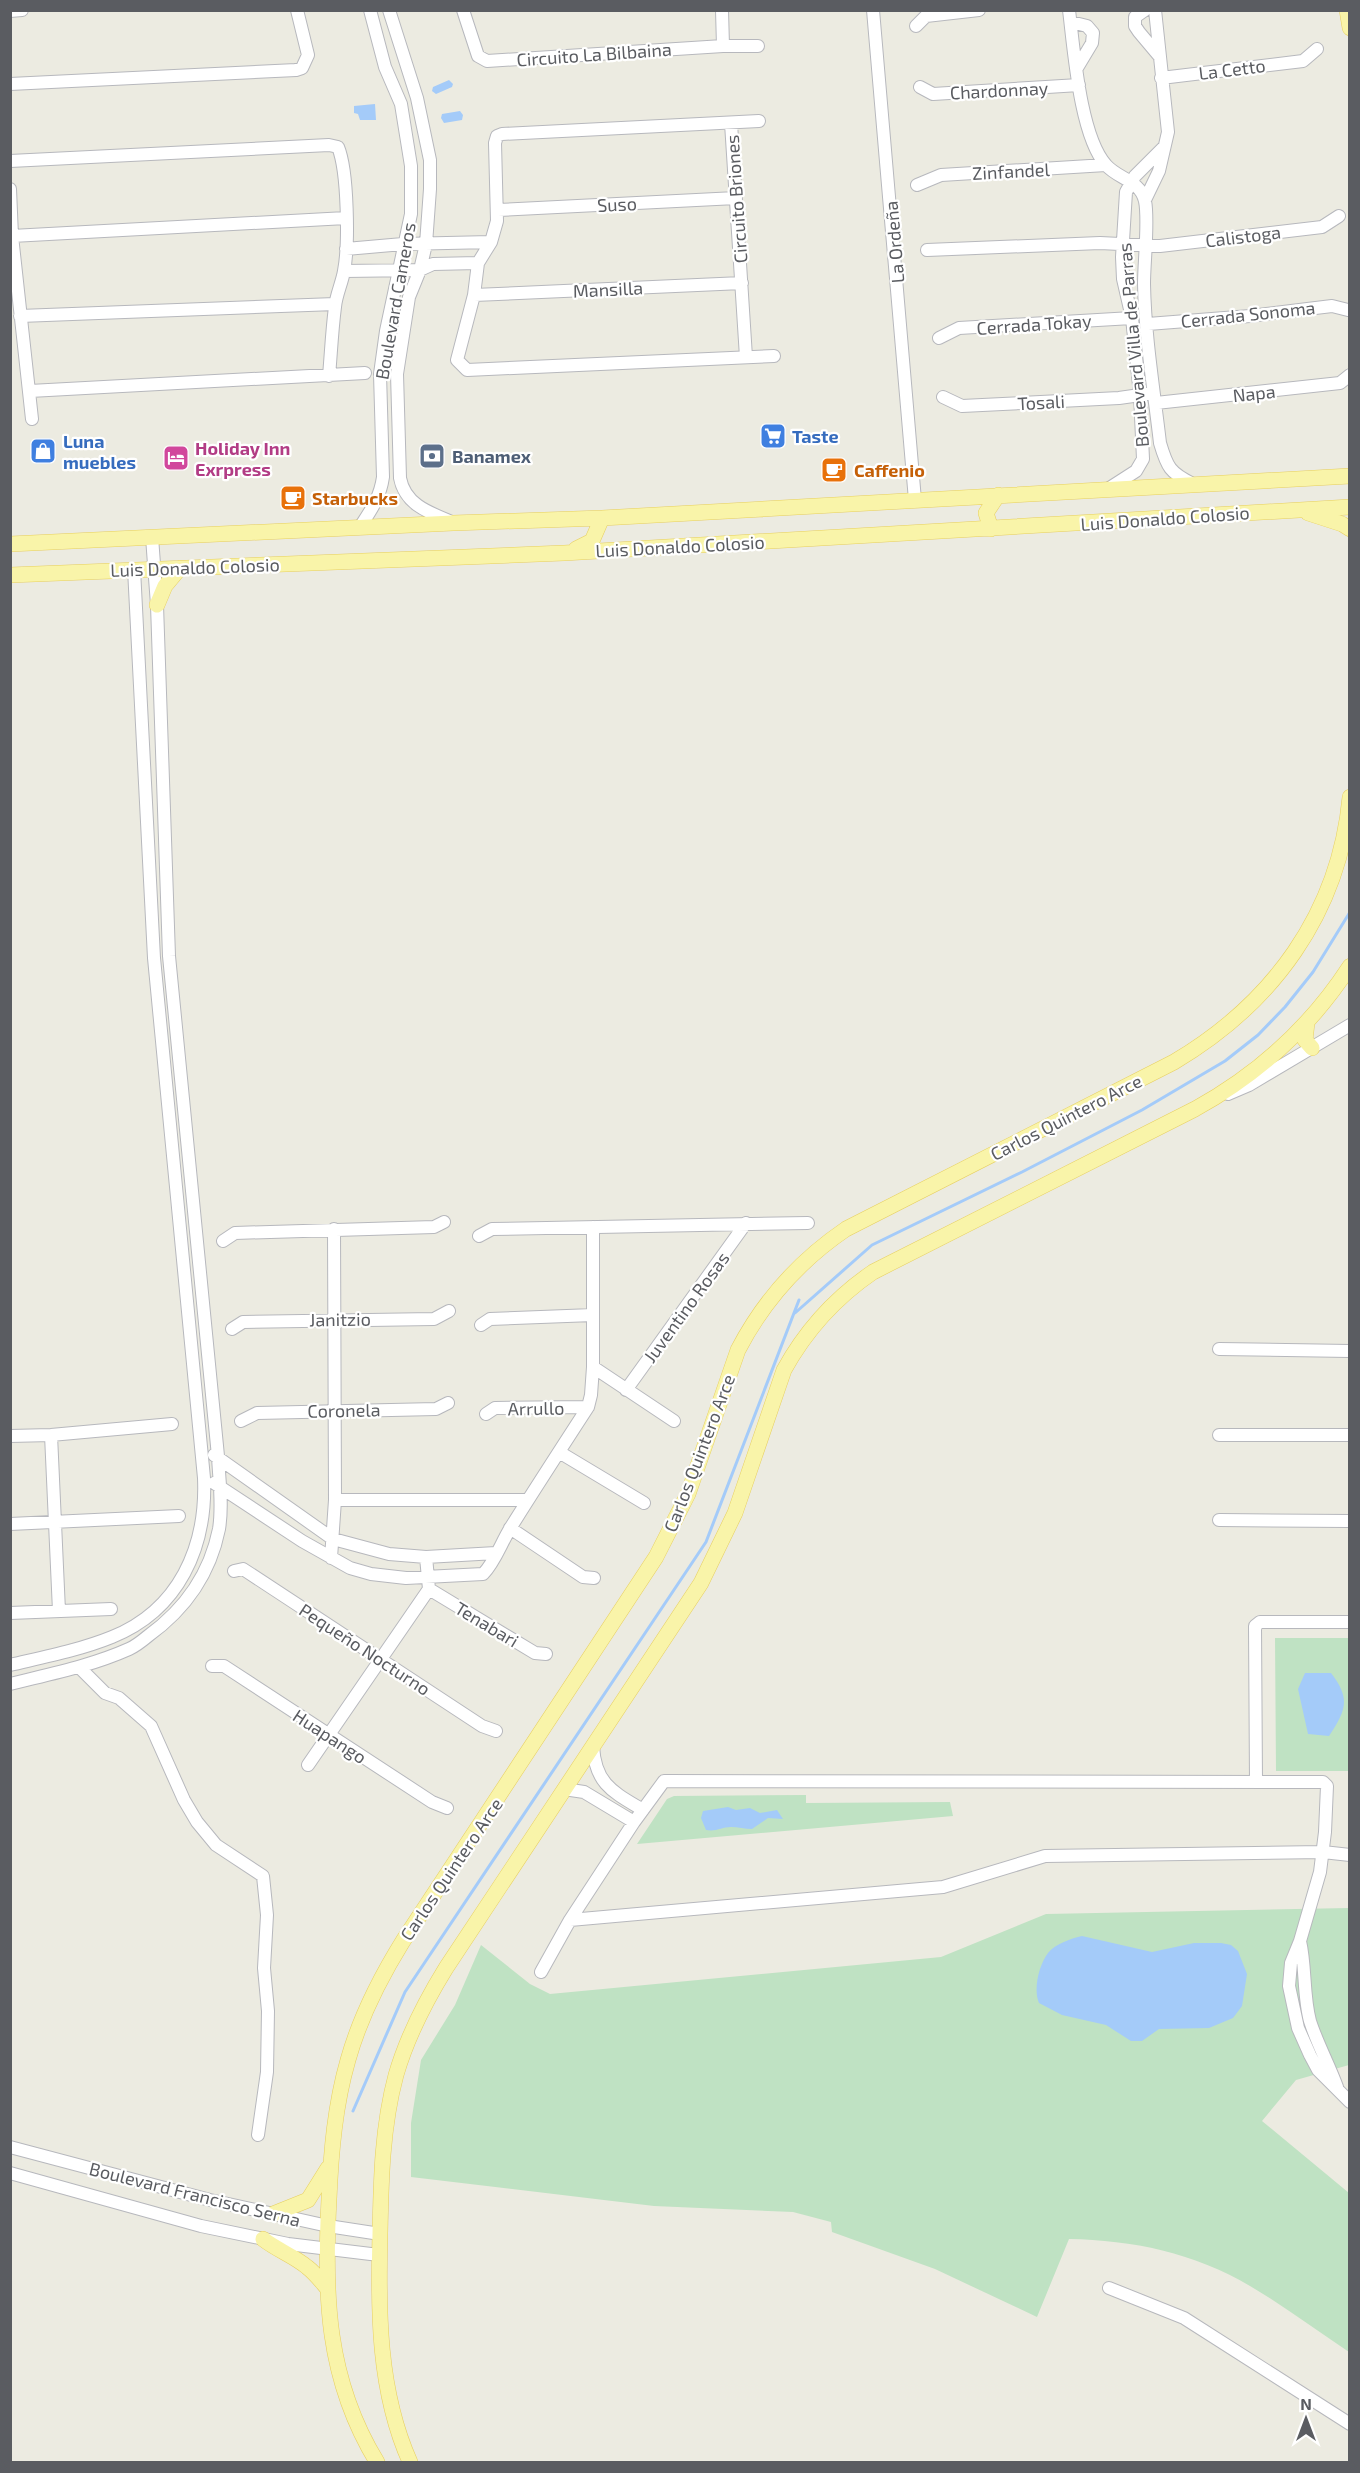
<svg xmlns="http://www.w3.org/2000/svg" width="1360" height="2473" viewBox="0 0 1360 2473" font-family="'Exo 2',sans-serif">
<rect width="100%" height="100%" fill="#ecebe1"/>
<path fill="#bfe2c3" d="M1275,1638H1349V1771H1276Z
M806,1795V1803L950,1802L953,1816L637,1844L667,1799L674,1796Z
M1349,1908V2065L1296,2080L1262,2121L1349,2193V2352C1316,2330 1284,2306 1250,2286C1195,2253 1132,2240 1069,2239L1037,2317L935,2269L832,2232L831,2222L793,2212L654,2206L411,2177V2123L421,2060L455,2005L481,1945L530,1984L550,1994L941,1957L1046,1914Z"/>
<path fill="#a4cbf9" d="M449,80L453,84L452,87L436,94L432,91L433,87Z
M375,104L376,120H360L358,114L354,113V106Z
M460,111L463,115L462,120L444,123L441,118L442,114Z
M1305,1673H1331C1351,1699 1346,1710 1329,1736L1308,1734L1298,1689Z
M728,1807L736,1810L750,1808L760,1813L777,1810L783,1819L768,1818L752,1829C745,1829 738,1827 731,1827C722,1827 716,1832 706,1830L701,1818L703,1811Z
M1082,1936L1152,1952L1194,1943H1221L1231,1945L1238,1951L1247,1974L1242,2006L1233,2018L1209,2028L1159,2029L1142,2041H1131L1106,2025L1062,2015L1039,2003C1033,1989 1039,1965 1048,1953C1055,1944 1072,1938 1082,1936Z"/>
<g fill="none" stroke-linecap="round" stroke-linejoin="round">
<path stroke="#a4cbf9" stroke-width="3" d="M795,1313L872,1245L1022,1172L1142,1110L1225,1061L1258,1035L1285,1007L1313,972L1350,912
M353,2111L405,1992L706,1542L799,1300"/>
<g stroke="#b7b8bd" stroke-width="14">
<path id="minor" d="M389,10L417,98L430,160V189L426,244L420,270L409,297L397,374L400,478C405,505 430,513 452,522
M463,10L478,56L487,61L723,46L722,10
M873,10L915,500
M1069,10C1074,50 1080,136 1106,165C1118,179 1140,180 1145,201C1149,220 1144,262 1144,284C1145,337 1154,391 1160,443C1167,467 1170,473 1193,484
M1145,10L1135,17V26L1139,32L1160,57
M10,11L22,10
M1071,22L1087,26L1093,33L1092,43L1077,68
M916,26L926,16L979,10
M723,46H758
M1161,78L1303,61L1317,49
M10,84L296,70L302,68L308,55L297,10
M920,87L933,94L1079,85
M759,121L502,134L497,136L495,143L497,221L491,242L478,263L474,295L457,360L467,370L774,356
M731,123L746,357
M10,161L329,145L338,147C348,171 349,245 344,271C342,283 336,295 335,307C332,330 331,353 329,376
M917,185L941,175L1106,165
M10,189L12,236L32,419
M1145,200L1159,171L1168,132L1155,10
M498,210L736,198
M12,236L346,218
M346,249L403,244L491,242
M927,250L1100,243L1160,246L1322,227L1339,216
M344,271L420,270L433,264L478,263
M474,295L742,283
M20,316L335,304
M1148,324L1250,316L1332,306L1348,310
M939,338L959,328L1132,318
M30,391L365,373
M943,397L962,406L1119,398L1147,394
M1156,403L1340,383L1350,375
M1108,489L1136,471L1143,459L1140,395L1132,318L1123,279L1122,257L1126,192L1135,176L1164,147
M360,527C371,510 380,498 383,477L380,374L386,331L411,214V166L401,104L385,67L370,10
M1228,1094L1249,1085L1350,1025
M479,1236L492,1229L808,1223
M223,1241L235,1233L434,1227L444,1222
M481,1325L490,1319L593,1315
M232,1329L243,1322L434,1319L449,1311
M1219,1349L1350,1351
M593,1367L674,1421
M626,1390L746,1223
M486,1414L495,1408L588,1407
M241,1421L257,1413L436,1409L448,1403
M51,1435L59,1611
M1219,1435H1350
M10,1436L51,1435L172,1424
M559,1452L644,1503
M214,1455L333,1539L389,1554L426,1557L496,1553
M214,1483L302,1541L350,1568L371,1574L406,1578L483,1574C495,1562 501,1543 511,1527C536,1487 562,1447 588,1407L591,1395L593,1367V1227
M335,1500H528
M1219,1520L1350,1521
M10,1524L179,1516
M510,1528L583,1577L594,1578
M331,1558L335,1500L334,1229
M234,1571L243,1569L482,1726L496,1731
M429,1589L535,1653L546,1654
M10,1613L111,1609
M10,1665C44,1657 80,1650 112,1637C179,1610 207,1547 204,1478L154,958L134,569
M212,1666H224L432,1802L447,1808
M79,1667L105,1693L119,1698L151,1726L184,1800L197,1822L216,1845L263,1876L267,1915L264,1968L268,2011L267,2072L258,2135
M10,1684C50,1674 91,1666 129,1649C136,1646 142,1641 148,1636C184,1610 210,1574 219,1529C223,1505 219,1479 218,1456L169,956L157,605L152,537
M593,1746C595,1784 613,1792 643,1810
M308,1765L429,1589L426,1557
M1256,1782L1255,1626L1260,1622H1350
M564,1789L584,1792L634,1822
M570,1920L943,1887L1045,1856L1323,1852L1350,1855
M1300,1941C1306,1967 1303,1995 1310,2021C1317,2043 1329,2065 1337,2087
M541,1972L570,1920L634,1822L664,1781L1323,1782L1327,1786L1325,1832L1320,1872L1300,1941L1291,1963L1289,1986L1298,2028L1310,2055L1318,2070L1350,2102
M10,2147L210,2200L328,2226L380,2234
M10,2173L201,2226L288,2244L379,2255
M1109,2288L1184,2318L1350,2424"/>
</g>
<g stroke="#e7cf5f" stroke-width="16">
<path id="major" d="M1347,10L1350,28
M1308,513L1342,524L1350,529
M991,529L986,513L998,495
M10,544L453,523L602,518L1350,476
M576,549L592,541L602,518
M10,575L564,553L1350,507
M157,605L165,586L180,568
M1307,1023L1305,1040L1312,1048
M273,2214L308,2200L328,2168
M263,2239C277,2250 294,2256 307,2267C315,2273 321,2281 327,2288
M377,2462C326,2379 324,2294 329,2199C331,2152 335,2105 348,2060C360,2017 380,1978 403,1941L656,1557L688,1494L738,1350C764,1300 799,1261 846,1229L1174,1062C1272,1004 1339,914 1350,797
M410,2462C378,2391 378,2310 380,2234C381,2180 382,2127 396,2075C407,2037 425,2002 446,1968L701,1583L735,1513L784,1370C806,1330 835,1298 873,1272L1195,1109C1257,1075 1311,1026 1350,966"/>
</g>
<use href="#minor" stroke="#fff" stroke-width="12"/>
<use href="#major" stroke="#f9f4a9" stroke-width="15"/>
</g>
<defs>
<g id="supermarket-square" transform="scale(1.35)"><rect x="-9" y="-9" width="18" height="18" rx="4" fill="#3f7fe0" stroke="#fff"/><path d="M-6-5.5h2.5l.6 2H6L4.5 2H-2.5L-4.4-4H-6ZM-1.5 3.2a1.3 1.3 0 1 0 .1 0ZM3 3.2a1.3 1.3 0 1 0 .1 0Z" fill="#fff"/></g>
<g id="shop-square" transform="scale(1.35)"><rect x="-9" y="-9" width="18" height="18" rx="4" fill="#3f7fe0" stroke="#fff"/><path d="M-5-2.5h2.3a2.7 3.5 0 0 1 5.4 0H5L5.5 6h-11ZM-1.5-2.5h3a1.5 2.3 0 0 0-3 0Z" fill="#fff"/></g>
<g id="bank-square" transform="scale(1.35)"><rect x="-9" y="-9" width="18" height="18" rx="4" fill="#5c6f8a" stroke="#fff"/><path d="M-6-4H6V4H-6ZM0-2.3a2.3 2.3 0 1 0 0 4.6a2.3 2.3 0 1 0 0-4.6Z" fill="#fff"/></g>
<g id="hotel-square" transform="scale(1.35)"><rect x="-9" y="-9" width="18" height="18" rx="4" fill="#d1479c" stroke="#fff"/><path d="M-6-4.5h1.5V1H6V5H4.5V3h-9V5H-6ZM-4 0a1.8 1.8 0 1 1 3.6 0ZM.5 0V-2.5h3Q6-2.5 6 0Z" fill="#fff"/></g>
<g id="cafe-square" transform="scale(1.35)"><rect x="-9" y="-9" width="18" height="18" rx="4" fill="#e8710a" stroke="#fff"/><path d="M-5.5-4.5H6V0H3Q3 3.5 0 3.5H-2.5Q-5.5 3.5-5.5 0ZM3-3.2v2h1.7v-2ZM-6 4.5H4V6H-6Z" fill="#fff"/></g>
</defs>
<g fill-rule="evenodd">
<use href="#supermarket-square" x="773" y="436"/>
<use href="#shop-square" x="43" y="451"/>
<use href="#bank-square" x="432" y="456"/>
<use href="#hotel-square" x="176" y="458"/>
<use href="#cafe-square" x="834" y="470"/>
<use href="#cafe-square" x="293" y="498"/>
</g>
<g text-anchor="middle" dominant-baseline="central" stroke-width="4.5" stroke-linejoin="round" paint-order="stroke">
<g font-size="18" fill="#5a5c61" stroke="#fff">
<text transform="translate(594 54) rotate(-4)">Circuito La Bilbaina</text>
<text transform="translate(1232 69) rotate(-7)">La Cetto</text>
<text transform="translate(999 90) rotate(-3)">Chardonnay</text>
<text transform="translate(1011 171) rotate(-3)">Zinfandel</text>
<text transform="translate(736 199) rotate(-94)">Circuito Briones</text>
<text transform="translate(617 204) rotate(-3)">Suso</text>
<text transform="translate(1243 236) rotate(-7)">Calistoga</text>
<text transform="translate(894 242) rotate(-95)">La Ordeña</text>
<text transform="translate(608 289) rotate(-3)">Mansilla</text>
<text transform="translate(395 301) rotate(-80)">Boulevard Cameros</text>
<text transform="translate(1248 314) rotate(-6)">Cerrada Sonoma</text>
<text transform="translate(1034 324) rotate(-4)">Cerrada Tokay</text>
<text transform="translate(1133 345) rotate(-95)">Boulevard Villa de Parras</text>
<text transform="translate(1254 393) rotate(-6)">Napa</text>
<text transform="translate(1041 402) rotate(-3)">Tosali</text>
<text transform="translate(1165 518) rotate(-4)">Luis Donaldo Colosio</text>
<text transform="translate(680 546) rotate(-3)">Luis Donaldo Colosio</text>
<text transform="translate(195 567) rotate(-2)">Luis Donaldo Colosio</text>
<text transform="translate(1066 1117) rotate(-27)">Carlos Quintero Arce</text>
<text transform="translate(686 1307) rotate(-54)">Juventino Rosas</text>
<text transform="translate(340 1319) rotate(-1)">Janitzio</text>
<text transform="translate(536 1408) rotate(-1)">Arrullo</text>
<text transform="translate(344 1410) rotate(-1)">Coronela</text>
<text transform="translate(699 1453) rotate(-69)">Carlos Quintero Arce</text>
<text transform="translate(487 1624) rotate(31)">Tenabari</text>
<text transform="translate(365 1649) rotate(33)">Pequeño Nocturno</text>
<text transform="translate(330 1736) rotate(33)">Huapango</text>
<text transform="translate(451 1869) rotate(-56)">Carlos Quintero Arce</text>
<text transform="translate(195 2194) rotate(14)">Boulevard Francisco Serna</text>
</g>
<g font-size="18" font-weight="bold" fill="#366cbe" stroke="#fff" text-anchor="start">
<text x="792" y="436">Taste</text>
<text x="63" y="441">Luna<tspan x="63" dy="21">muebles</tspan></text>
</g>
<g font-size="18" font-weight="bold" fill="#b23c85" stroke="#fff" text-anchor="start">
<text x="195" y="448">Holiday Inn<tspan x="195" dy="21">Exrpress</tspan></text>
</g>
<g font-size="18" font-weight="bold" fill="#4e5e75" stroke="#fff" text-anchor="start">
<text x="452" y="456">Banamex</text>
</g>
<g font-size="18" font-weight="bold" fill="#c56008" stroke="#fff" text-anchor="start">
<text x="854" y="470">Caffenio</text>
<text x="312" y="498">Starbucks</text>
</g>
</g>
<rect width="1360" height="2473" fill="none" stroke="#5a5c61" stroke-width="24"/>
<g transform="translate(1306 2419)" stroke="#ffffff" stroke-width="4.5" paint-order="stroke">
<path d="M0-4.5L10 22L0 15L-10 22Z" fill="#5a5c61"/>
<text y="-9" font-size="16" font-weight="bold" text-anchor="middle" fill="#5a5c61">N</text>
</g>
</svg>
